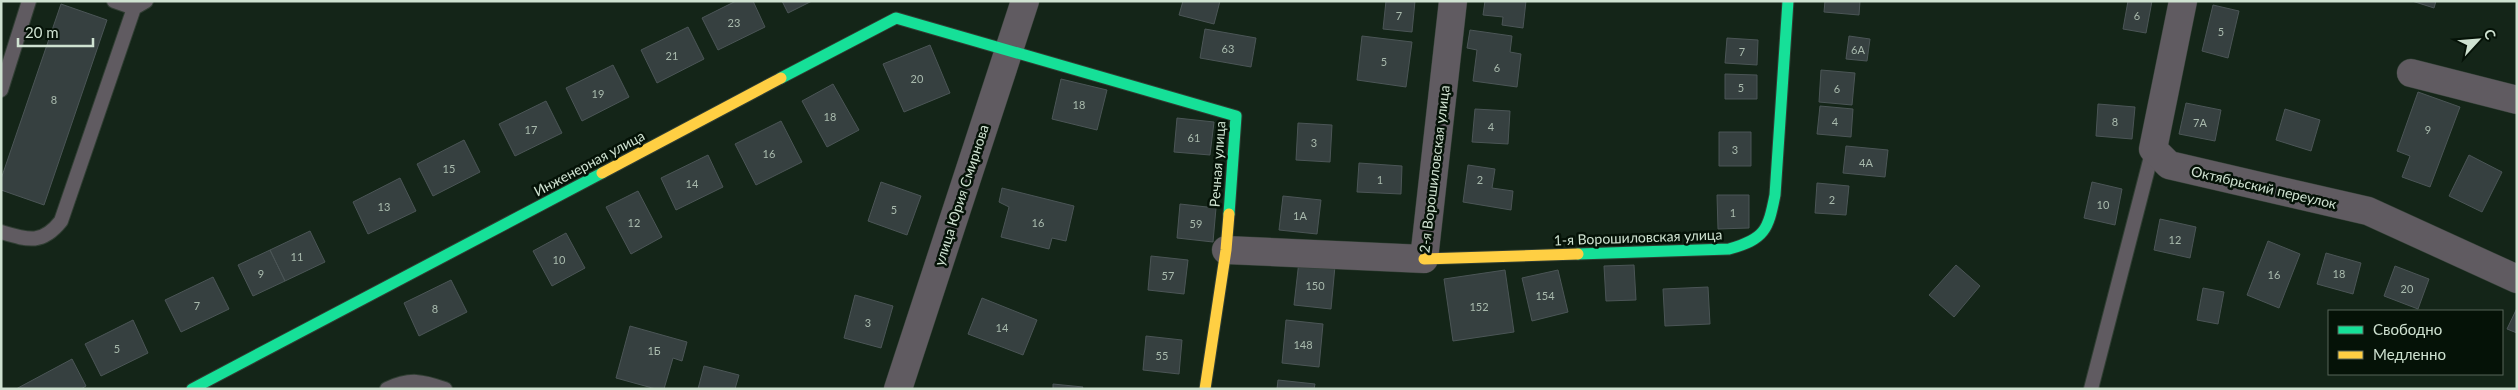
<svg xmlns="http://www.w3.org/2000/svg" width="2518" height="390" viewBox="0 0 2518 390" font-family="Lato,sans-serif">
<rect width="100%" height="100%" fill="#142518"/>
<path fill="#364040" stroke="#4b5556" d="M736,1H753L765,27L718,50L702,18Z
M782,1H812L788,13Z
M1183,1H1220L1214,24L1179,15Z
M1386,1H1415L1412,32L1383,29Z
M1485,1H1526L1523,28L1502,25L1503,17L1483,15Z
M1825,1H1860L1859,15L1824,12Z
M2128,1H2152L2146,33L2123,29Z
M2412,1H2436L2434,8Z
M61,4L107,20L44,205L1,190V179Z
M2213,5L2239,11L2228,58L2202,51Z
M688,27L704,59L657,83L641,50Z
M1205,29L1256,38L1251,67L1200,58Z
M1470,30L1512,36L1510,52L1521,54L1517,87L1473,81L1477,50L1467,48Z
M1362,36L1412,42L1406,87L1357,80Z
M1849,36L1870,39L1867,61L1846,59Z
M1727,38L1758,40L1757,65L1725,63Z
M930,45L950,93L904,112L883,64Z
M613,65L629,97L582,121L566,88Z
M1821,70L1855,73L1852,105L1819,102Z
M1725,74L1757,75V99H1725Z
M1061,79L1107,90L1097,130L1052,119Z
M833,84L859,130L827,147L802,101Z
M2418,92L2460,107L2430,187L2402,177L2410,156L2397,151Z
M546,101L562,133L515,156L499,124Z
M2186,103L2221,110L2215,141L2179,134Z
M2098,104L2135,107L2132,139L2096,136Z
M1820,106L1853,109L1851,137L1817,134Z
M1475,109L1510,111L1508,144L1472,142Z
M2285,109L2320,120L2311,151L2276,140Z
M1177,118L1214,122L1210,155L1174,152Z
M781,121L802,162L756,185L735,144Z
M1298,123L1332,125L1330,162L1296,160Z
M1719,132H1751V166H1719Z
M464,140L480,172L433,196L417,164Z
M1846,146L1888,150L1885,177L1843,173Z
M708,155L723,187L676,210L661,178Z
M2469,155L2502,172L2482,212L2449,196Z
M1359,163L1402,166L1401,194L1357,192Z
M1468,165L1495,169L1492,188L1513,191L1511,210L1463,202Z
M400,178L416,211L368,234L353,202Z
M881,182L921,196L907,235L868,221Z
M2092,182L2122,189L2115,225L2084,218Z
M1817,183L1849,186L1846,215L1815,213Z
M1002,188L1074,206L1066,241L1052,238L1049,249L1001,237L1009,207L999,202Z
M638,191L662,237L631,254L606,207Z
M1717,195H1749V228L1718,229Z
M1283,196L1321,200L1317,234L1279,230Z
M1180,204L1216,208L1213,242L1177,238Z
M2160,219L2196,227L2190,258L2154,250Z
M310,231L325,262L285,281L270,250Z
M566,233L585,268L552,286L533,251Z
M2268,241L2300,254L2279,308L2247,295Z
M270,250L285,281L253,296L238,265Z
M2326,253L2361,263L2353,294L2317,284Z
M1151,256L1188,260L1184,294L1148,290Z
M1299,261L1335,266L1331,309L1294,305Z
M1634,265L1636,300L1606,301L1604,266Z
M1956,265L1980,286L1954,317L1929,295Z
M2395,266L2429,279L2418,309L2384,296Z
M1505,270L1514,332L1453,341L1444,279Z
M1558,270L1568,312L1532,321L1522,278Z
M213,277L229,309L181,332L165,300Z
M451,280L467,312L419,336L404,303Z
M1708,287L1710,324L1665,326L1663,289Z
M2203,288L2224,292L2218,324L2197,320Z
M855,295L893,306L881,348L844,338Z
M982,298L1037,320L1023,355L968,334Z
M2517,308V333L2507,329Z
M133,320L148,353L101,376L85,344Z
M1286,320L1323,324L1319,367L1282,363Z
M630,326L687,342L682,361L673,358L664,389H656L616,378Z
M1146,336L1182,340L1179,374L1143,370Z
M72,359L86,386L81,389H16Z
M704,366L739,375L735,389H698Z
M1278,380L1315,384L1314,389H1277Z
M1053,384L1083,387L1082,389H1053Z"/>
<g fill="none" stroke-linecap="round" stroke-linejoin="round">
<g stroke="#303e33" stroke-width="16">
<path id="lane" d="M114,1L134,8L146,1
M1,90L29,1
M1,232C28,240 42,245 61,221L134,8
M387,389C410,378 422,381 445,389
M2091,389L2153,149"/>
</g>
<g stroke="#303e33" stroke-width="29">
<path id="street" d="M2183,1L2153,149L2169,165L2368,211L2517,279
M2411,73L2517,100
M1226,250L1424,259L1453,1
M898,389L1025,1"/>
</g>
<g stroke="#303e33" stroke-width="13">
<path id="fast" d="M781,78L896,18L1236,116L1229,214
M1578,254L1729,249C1765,239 1768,230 1775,195L1788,1
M192,389L602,173"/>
</g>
<g stroke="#303e33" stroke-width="13">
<path id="slow" d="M602,173L781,78
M1424,259L1578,254
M1205,389L1226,250L1229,214"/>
</g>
<use href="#lane" stroke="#605b61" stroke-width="14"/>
<use href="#street" stroke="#605b61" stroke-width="28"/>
<use href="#fast" stroke="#16e098" stroke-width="11"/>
<use href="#slow" stroke="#ffcf43" stroke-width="11"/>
</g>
<g text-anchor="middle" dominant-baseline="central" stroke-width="5" stroke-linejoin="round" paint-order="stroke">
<g font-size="11" fill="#a9baad">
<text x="1399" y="15">7</text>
<text x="2137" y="15">6</text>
<text x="734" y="22">23</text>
<text x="2221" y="31">5</text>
<text x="1228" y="48">63</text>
<text x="1858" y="49">6А</text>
<text x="1742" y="51">7</text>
<text x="672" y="55">21</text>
<text x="1384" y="61">5</text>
<text x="1497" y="67">6</text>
<text x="917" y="78">20</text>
<text x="1741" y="87">5</text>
<text x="1837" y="88">6</text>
<text x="598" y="93">19</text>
<text x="54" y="99">8</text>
<text x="1079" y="104">18</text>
<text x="830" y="116">18</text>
<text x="1835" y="121">4</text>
<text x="2115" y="121">8</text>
<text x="2200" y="122">7А</text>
<text x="1491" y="126">4</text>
<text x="531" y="129">17</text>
<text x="2428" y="129">9</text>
<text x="1194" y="137">61</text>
<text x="1314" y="142">3</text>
<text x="1735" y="149">3</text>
<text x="769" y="153">16</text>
<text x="1866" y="162">4А</text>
<text x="449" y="168">15</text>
<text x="1380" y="179">1</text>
<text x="1480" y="179">2</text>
<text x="692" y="183">14</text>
<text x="1832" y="199">2</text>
<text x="2103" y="204">10</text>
<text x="384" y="206">13</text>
<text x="894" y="209">5</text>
<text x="1733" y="212">1</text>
<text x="1300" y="215">1А</text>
<text x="634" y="222">12</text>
<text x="1038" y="222">16</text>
<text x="1196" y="223">59</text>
<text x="2175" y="239">12</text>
<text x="297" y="256">11</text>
<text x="559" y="259">10</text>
<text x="261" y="273">9</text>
<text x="2339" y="273">18</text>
<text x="2274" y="274">16</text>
<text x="1168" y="275">57</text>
<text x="1315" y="285">150</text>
<text x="2407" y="288">20</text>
<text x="1545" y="295">154</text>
<text x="197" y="305">7</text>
<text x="1479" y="306">152</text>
<text x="435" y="308">8</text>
<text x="868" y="322">3</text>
<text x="1002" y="327">14</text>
<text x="1303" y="344">148</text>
<text x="117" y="348">5</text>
<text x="654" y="350">1Б</text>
<text x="1162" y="355">55</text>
</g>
<g font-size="14" fill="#cfe2d1" stroke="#051207">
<text transform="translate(589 163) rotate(-28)">Инженерная улица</text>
<text transform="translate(1217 164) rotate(-86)">Речная улица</text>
<text transform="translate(1434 169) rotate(-83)">2-я Ворошиловская улица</text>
<text transform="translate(2264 187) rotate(13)">Октябрьский переулок</text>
<text transform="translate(961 195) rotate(-72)">улица Юрия Смирнова</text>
<text transform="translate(1638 237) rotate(-2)">1-я Ворошиловская улица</text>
</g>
</g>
<rect width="2518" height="390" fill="none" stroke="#cfe2d1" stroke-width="5"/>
<rect x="2328" y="310" width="175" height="65" fill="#051207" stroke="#566558"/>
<rect x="2338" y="326" width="25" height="8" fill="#16e098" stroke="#566558"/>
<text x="2373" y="335" font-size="15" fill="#cfe2d1">Свободно</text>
<rect x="2338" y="351" width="25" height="8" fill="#ffcf43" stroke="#566558"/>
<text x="2373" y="360" font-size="15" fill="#cfe2d1">Медленно</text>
<g transform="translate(2478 40) rotate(64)" stroke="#051207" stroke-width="4" paint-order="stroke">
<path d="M0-4L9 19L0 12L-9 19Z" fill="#cfe2d1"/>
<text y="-8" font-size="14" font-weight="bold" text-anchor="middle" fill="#cfe2d1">С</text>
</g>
<path d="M18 38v8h75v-8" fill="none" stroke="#cfe2d1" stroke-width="2.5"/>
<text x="25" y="38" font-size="15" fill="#cfe2d1" stroke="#051207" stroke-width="4" paint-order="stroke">20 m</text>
</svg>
